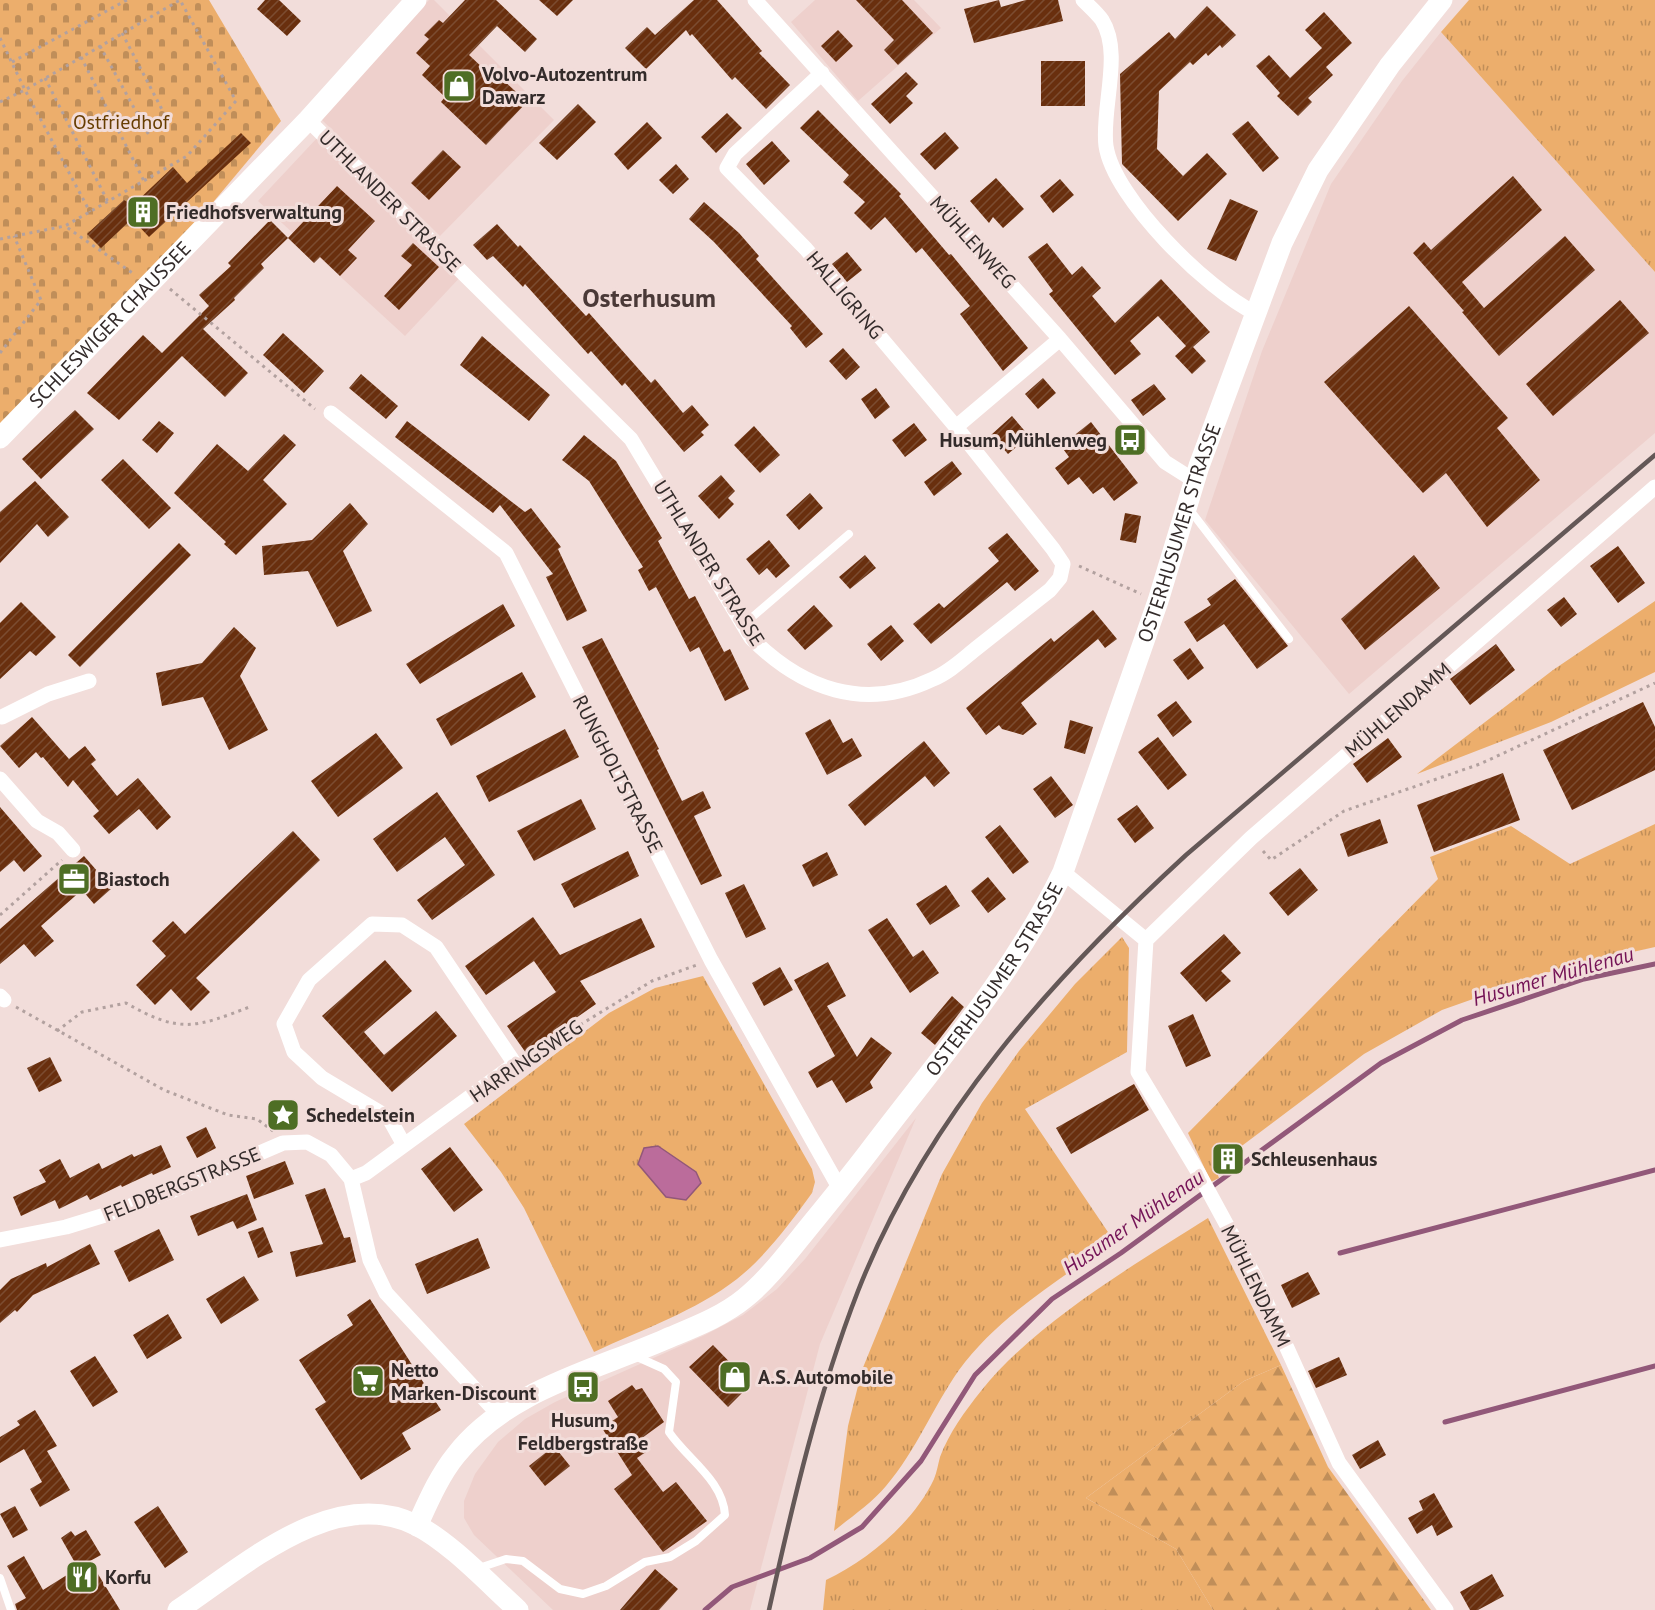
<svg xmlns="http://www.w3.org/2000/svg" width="1655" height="1610" viewBox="0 0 1655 1610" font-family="'PT Sans',sans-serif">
<defs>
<pattern id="grass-tufts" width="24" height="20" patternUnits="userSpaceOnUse" patternTransform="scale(1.5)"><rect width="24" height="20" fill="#ecae6c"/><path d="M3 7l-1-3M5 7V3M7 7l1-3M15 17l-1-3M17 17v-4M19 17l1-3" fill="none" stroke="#c08e59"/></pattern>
<pattern id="forest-firs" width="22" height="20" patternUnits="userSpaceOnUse" patternTransform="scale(1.5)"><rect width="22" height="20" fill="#ecae6c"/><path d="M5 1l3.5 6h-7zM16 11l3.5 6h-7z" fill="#c08e59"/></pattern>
<pattern id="cemetery-stones" width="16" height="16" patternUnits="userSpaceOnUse" patternTransform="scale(1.5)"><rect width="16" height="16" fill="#ecae6c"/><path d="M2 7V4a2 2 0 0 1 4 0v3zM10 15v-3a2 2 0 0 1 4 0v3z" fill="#c08e59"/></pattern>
<pattern id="building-hatch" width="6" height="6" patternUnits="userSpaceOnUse" patternTransform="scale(1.5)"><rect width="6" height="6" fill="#692f0e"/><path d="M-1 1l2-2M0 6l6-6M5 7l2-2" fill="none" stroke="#7b4c31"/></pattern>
</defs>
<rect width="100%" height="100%" fill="#f2ddda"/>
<path fill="#eed0cc" d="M429,0H434L554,120L440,236L320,118Z
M815,0H914L941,28L858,101L791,22Z
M1441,32L1655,272V433L1349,694L1205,520L1262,351L1331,184L1402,81Z
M317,138L464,273L405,336L258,201Z
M916,1118L820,1344L750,1610H553L474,1535L464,1518V1501L475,1474L498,1442L525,1419L555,1402L705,1335L743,1315L777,1289L805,1259Z"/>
<path fill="url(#grass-tufts)" d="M1469,0H1655V272L1441,32Z
M1655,601V672L1551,722L1417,774L1553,670Z
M1655,824V947L1561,968L1442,1010L1364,1054L1235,1151L1229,1145L1212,1158L1219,1178L1211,1182L1188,1133L1438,879L1430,857L1511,826L1570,864Z
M1122,937L1129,948L1127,1052L1025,1109L1114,1241C1061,1279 998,1316 959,1370C933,1407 916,1451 886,1486C872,1503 851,1517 834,1531L848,1426L862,1370L942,1174L982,1103L1019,1051L1075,984Z
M703,976L812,1169L815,1182L812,1193C790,1223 766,1256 737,1279C696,1311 641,1330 594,1352L524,1208L501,1172L464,1124L609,1013L655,988Z
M1208,1218L1281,1365L1244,1381L1086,1498L1176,1549L1213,1610H823L826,1580C868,1560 914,1522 934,1479C937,1472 938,1464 940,1457C949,1433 965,1411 981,1391C1036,1322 1134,1265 1208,1218Z"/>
<path fill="url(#forest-firs)" d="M1281,1365L1328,1467L1431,1610H1213L1176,1549L1086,1498L1244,1381Z"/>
<path fill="url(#cemetery-stones)" d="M0,0H209L281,121L184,237L0,429Z"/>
<path fill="#bb6c9b" stroke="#925879" stroke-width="1.5" d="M658,1146L696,1172L701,1183L686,1200L666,1197L638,1164L644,1148Z"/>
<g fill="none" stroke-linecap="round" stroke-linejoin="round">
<path stroke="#925879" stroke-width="5" d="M1340,1253L1655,1170
M1445,1422L1655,1366
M705,1610L732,1587L810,1558L862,1527L921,1461L975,1375L1052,1299L1121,1253L1381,1063L1462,1020L1584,979L1655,964"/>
</g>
<path fill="url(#building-hatch)" d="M265,0H279L301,21L287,36L257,9Z
M465,0H496L537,39L525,52L497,26L469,55L499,83L502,79L527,102L486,145L441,102L445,97L422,75L430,66L416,53L429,39L424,35L439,20L443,23Z
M539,0H573L557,16Z
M694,0H717L762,51L759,53L790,85L766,109L735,77L732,80L692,34L690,36L686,30L646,69L625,48L647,27L655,35Z
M856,0H902L933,33L898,65L884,50L894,40Z
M999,0L1001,7L1026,0H1058L1063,21L974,43L964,9Z
M1207,6L1236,35L1222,48L1220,45L1208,56L1206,53L1193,65L1190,62L1159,91L1157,149L1183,176L1207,153L1227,174L1178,221L1122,164L1120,74L1169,32L1175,39Z
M1324,12L1352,43L1326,67L1333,75L1308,98L1312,102L1298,116L1277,96L1280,93L1256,66L1269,55L1290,78L1322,48L1305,30Z
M838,30L853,46L836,62L821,46Z
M1041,61H1085V106H1041Z
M906,72L918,84L906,96L913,103L890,124L871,104Z
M578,104L596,122L557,160L539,143Z
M818,110L901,194L899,196L949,255L951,254L1028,348L1003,371L960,314L970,306L922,248L916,253L885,217L871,230L854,213L865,202L843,182L849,175L800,128Z
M727,113L742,128L716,153L701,137Z
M1248,121L1279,158L1263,172L1232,134Z
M647,122L662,138L628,170L614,154Z
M945,132L959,148L935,170L920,154Z
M241,133L251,143L149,237L132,219L101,248L87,234L124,200L133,205L173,167L187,183Z
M772,141L790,161L764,185L746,164Z
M443,150L461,167L429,200L411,183Z
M676,164L689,179L673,194L659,180Z
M1513,176L1542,210L1462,282L1484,308L1565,236L1595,270L1499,356L1462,312L1464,311L1413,253L1424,242L1431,250Z
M996,178L1024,209L1003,228L993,217L989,223L970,201Z
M1060,179L1074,195L1053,213L1040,196Z
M337,186L375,221L348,250L357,258L340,276L320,257L314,263L288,238Z
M1230,199L1258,211L1236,261L1207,249Z
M704,202L739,233L759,256L756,259L823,334L806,348L790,328L792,326L714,242L689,219Z
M270,220L288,238L261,264L264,268L234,298L235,300L203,329L248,373L225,397L182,356L119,420L87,393L143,335L162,353L209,306L199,295L231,266L228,263Z
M497,224L518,247L520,245L586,316L589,313L651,383L655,379L683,413L692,405L709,425L701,432L704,435L684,452L625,383L622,386L591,351L588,354L525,284L523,287L493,256L487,260L473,245Z
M413,243L439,267L399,310L384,296L412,265L401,256Z
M1047,243L1072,275L1082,266L1101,288L1092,296L1115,323L1161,279L1210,332L1193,347L1206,361L1192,374L1175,356L1186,346L1158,316L1130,341L1141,354L1115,375L1049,294L1053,291L1028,257Z
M847,252L862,270L847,282L832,264Z
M1620,300L1649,333L1553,416L1526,384Z
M1409,306L1508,418L1497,428L1540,480L1487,527L1446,473L1423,493L1324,382Z
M283,333L324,371L304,393L263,355Z
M482,336L550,395L529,421L460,365Z
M843,348L860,367L846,380L829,361Z
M361,374L398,406L386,419L349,388Z
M1043,378L1056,393L1038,409L1025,394Z
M1154,384L1166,399L1143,416L1131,400Z
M876,388L890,407L875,419L861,399Z
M75,410L94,429L41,479L22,459Z
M1012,416L1029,436L1008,454L991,435Z
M159,421L174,433L157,453L142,440Z
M407,421L525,512L531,508L561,547L558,549L587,611L567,621L546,577L553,574L500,505L493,513L395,437Z
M1091,422L1138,483L1114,501L1103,487L1093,494L1079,477L1068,485L1055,468L1069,457L1061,446Z
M914,423L927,440L905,457L892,440Z
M754,426L780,455L760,473L734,445Z
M284,434L296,445L263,480L287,504L236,555L224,544L226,542L174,493L217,444L248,471Z
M584,435L616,461L662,538L658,541L689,599L695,596L724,652L730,649L749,689L725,701L699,647L690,652L656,587L649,591L638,570L643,567L589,481L562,460Z
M123,459L171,508L149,529L101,480Z
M952,461L962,474L934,496L924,482Z
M721,475L735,491L728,498L734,504L719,519L698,496Z
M35,481L69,517L48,537L37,524L0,563V512Z
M810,493L823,508L799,530L786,515Z
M350,503L368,524L343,551L372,611L337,627L308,571L264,575L262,546L312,540Z
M1125,513L1141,516L1136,543L1120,540Z
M1007,533L1039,571L1015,591L1007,582L931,644L913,624L939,603L944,608L999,561L988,548Z
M769,540L790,566L776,578L767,568L759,575L746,559Z
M179,543L191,555L80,667L68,655Z
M1618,546L1645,583L1618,603L1590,566Z
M865,555L876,568L850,589L839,577Z
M1414,555L1440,588L1365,650L1341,619Z
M1235,579L1288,646L1257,669L1224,624L1197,642L1184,622L1211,605L1207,599Z
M1564,597L1577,614L1561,627L1547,610Z
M21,602L56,637L36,656L30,651L0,679V623Z
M503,604L515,626L420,684L406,664Z
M814,605L833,626L805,650L787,630Z
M1093,610L1117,639L1105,648L1098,639L1021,703L1037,724L1023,735L1002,729L999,725L986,735L966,708L1051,638L1054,642Z
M891,625L904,641L881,661L867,644Z
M234,627L256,648L240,676L268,730L229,750L203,697L162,706L156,673L202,663Z
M602,638L659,749L657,750L682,801L703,791L711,808L694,816L722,876L701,885L582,647Z
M1496,644L1515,670L1470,705L1450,679Z
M1190,648L1204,668L1188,680L1173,660Z
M522,672L536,697L451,746L436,719Z
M1176,701L1192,722L1173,737L1157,715Z
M1643,702L1655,727V770L1572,810L1543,750Z
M32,717L69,759L85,746L96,760L91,764L117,796L138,778L171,817L157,830L139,809L109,834L93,816L99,811L73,780L68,787L43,757L41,758L36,752L19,768L0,746Z
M830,719L843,743L852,738L862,756L827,775L805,733Z
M1070,720L1093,727L1085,754L1064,748Z
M565,729L579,757L489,802L476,776Z
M376,733L403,768L338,817L311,781Z
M1158,737L1187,775L1168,790L1138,752Z
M1388,738L1402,757L1367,783L1353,764Z
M924,741L950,773L934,787L925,776L865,826L848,805Z
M1503,773L1520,820L1434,852L1417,805Z
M1051,776L1073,805L1055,818L1033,789Z
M437,792L495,875L432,920L417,900L465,865L445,837L397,872L373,839Z
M581,799L596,829L534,861L517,831Z
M1137,805L1154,828L1135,843L1117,819Z
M0,807L42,856L24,872L14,860L0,872Z
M1380,819L1388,843L1348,857L1340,834Z
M1000,825L1029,862L1013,874L985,837Z
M293,831L320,860L196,978L210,992L191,1011L171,989L155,1005L136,985L166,956L152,941L173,921L185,934Z
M628,851L639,876L574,908L561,884Z
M827,852L838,875L813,887L802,865Z
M84,856L112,888L94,904L82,890L41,926L54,941L35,957L24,944L0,964V929Z
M1300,868L1318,890L1288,916L1269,893Z
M988,877L1006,899L988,913L971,891Z
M744,884L766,929L746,938L725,893Z
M946,885L960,906L930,925L916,904Z
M533,917L560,955L641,918L655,947L580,981L596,1004L526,1053L507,1026L556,992L534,961L486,995L465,966Z
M887,918L913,957L923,950L939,973L910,993L868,930Z
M1224,934L1241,953L1221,971L1231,981L1206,1002L1180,973Z
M385,960L412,991L364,1032L384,1055L436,1011L457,1036L392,1092L322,1016Z
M828,962L846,996L827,1006L857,1057L871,1037L892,1053L870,1082L873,1088L846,1103L832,1080L817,1088L808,1072L835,1056L794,980Z
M780,967L793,990L764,1006L752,983Z
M952,996L964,1007L935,1045L921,1033Z
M1193,1014L1211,1056L1186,1067L1168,1026Z
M50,1057L62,1081L39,1092L27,1068Z
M1134,1084L1149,1110L1071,1154L1056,1128Z
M206,1127L216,1148L197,1158L186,1137Z
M161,1145L171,1167L153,1175L152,1173L122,1187L121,1185L90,1200L87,1195L59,1209L55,1200L21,1216L13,1197L46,1182L39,1170L60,1159L70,1178L99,1163L102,1169L132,1154L134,1157Z
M450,1147L483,1190L454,1212L421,1169Z
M1230,1150L1238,1161L1226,1169L1218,1158Z
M285,1161L294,1184L254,1199L246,1176Z
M325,1188L344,1238L350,1237L356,1262L296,1277L290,1252L323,1244L305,1195Z
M247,1194L257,1220L237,1229L233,1221L198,1236L190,1216Z
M263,1227L273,1252L258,1258L248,1232Z
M159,1229L174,1260L129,1282L114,1251Z
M478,1238L490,1268L427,1294L415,1264Z
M90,1244L100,1264L33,1295L17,1312L15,1310L0,1323V1290L11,1279L46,1263L47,1267Z
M1308,1272L1320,1294L1292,1308L1281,1285Z
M244,1276L259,1300L221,1324L206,1299Z
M370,1299L441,1410L402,1433L411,1449L361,1480L315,1409L326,1402L299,1360L353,1325L347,1315Z
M168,1314L182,1338L147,1359L133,1335Z
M713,1345L751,1384L728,1407L689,1367Z
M95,1356L118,1392L93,1407L70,1371Z
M1339,1357L1347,1375L1316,1388L1308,1371Z
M632,1385L636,1390L642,1388L664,1422L642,1438L649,1450L637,1458L663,1492L676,1482L707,1521L663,1552L614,1489L632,1475L602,1428L618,1417L608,1401Z
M35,1410L57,1446L47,1451L70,1490L40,1507L30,1489L42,1482L24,1449L0,1463V1437L20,1425L17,1421Z
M1378,1440L1386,1455L1360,1469L1352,1455Z
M554,1446L570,1466L545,1486L529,1466Z
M1434,1493L1453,1527L1437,1536L1432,1525L1417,1534L1408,1518L1423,1510L1419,1501Z
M15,1506L28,1530L13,1538L0,1514Z
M158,1506L188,1552L165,1568L134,1522Z
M86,1530L101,1555L90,1561L120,1610H17L15,1604L26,1598L7,1566L24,1556L43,1590L78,1568L61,1538L71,1531L75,1536Z
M655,1569L678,1589L659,1610H620Z
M1492,1574L1504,1596L1478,1610H1470L1460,1592Z"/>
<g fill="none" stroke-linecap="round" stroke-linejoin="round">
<path stroke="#b2a19f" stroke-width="3" stroke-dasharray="3 4.5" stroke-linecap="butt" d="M122,33L168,121
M0,38L25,90L180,0L236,101L187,156L65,226L134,274
M100,46L150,137
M81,57L144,181
M12,62L127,0
M45,78L108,202
M0,102L25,90L90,212
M0,239L65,226
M170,289L315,409
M0,353L41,300L14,236
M1079,566L1141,594
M1263,851L1271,860L1344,811L1480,764L1655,683
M0,915L62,860
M16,1007L164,1090L228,1115L257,1119L273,1131
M57,1031L82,1012L126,1003C180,1034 195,1028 252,1006
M529,1056L652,981L697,965"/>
<path stroke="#fff" stroke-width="8" d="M1190,510L1289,639
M743,625L849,534
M479,1568L506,1559L523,1561L560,1589L583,1594L606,1586L645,1562L670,1557L696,1541L725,1515C723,1480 687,1459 669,1432L676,1382L664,1369L635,1356
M0,1578L11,1610"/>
<path stroke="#fff" stroke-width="15" d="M755,0L1060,339L1165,462L1195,481
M1083,0C1089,6 1097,13 1102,20C1123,53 1101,109 1106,146C1114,199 1208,290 1255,313
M822,73L735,154L727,168L806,249L956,427L1060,339
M308,120L631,439L751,638C802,689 864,712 933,679C950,672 964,658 978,647C1002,628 1026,609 1050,590L1060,578L1063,564L1053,549L956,427
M331,413L506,553L711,960L840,1189
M2,717L48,694L89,681
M0,779L37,821L58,833L73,850
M1063,872L1146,940
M0,996L4,1000
M351,1179L366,1173L515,1064L436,947L402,925L372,924L309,980L284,1024L294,1052L322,1078L389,1118L404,1145
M0,1240L66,1227L105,1215L169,1192L283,1143L307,1142L331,1155L351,1179L370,1260L386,1293L499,1415
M1446,1610L1339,1463L1254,1275L1198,1172L1138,1072L1146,940L1251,838L1655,487"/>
<g stroke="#fff" stroke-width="21">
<path id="s1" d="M0,438L308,120L416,0"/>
<path id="s2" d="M417,1526C428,1502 439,1476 456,1455C507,1390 593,1371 666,1339C692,1328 722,1317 745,1298C766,1281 783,1259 800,1238C825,1207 850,1177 874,1145C941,1057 1014,973 1063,872L1158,601L1199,466L1282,243L1318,170L1390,65L1442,0"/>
<path d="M178,1610C243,1567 333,1484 416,1525C450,1542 489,1584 518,1610"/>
</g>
<path stroke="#645857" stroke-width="4.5" d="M769,1610C793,1502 818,1394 858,1291C926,1118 1051,979 1186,855L1655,455"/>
</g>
<defs>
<g id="shop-square" transform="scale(1.725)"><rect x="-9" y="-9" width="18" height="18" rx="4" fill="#4e6e24" stroke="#f2ddda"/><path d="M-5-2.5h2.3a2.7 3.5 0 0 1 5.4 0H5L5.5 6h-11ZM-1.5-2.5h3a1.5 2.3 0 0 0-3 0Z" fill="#fff"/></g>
<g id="building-square" transform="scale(1.725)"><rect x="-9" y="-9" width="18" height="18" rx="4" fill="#4e6e24" stroke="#f2ddda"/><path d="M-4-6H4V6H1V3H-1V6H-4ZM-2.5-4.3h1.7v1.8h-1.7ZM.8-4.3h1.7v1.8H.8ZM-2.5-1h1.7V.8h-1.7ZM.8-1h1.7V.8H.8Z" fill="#fff"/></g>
<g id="bus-square" transform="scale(1.725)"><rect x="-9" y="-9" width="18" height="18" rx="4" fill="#4e6e24" stroke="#f2ddda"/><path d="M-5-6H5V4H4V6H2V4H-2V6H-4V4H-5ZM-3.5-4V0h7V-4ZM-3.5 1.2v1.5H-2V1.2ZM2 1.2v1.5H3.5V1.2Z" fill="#fff"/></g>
<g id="office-square" transform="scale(1.725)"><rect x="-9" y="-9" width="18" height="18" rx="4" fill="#4e6e24" stroke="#f2ddda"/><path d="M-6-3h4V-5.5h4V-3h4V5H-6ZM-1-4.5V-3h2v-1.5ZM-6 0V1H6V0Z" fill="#fff"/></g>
<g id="sight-square" transform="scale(1.725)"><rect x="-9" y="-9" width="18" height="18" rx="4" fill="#4e6e24" stroke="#f2ddda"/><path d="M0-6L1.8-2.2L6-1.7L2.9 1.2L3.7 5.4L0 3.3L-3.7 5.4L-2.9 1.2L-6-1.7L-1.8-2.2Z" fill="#fff"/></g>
<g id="supermarket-square" transform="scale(1.725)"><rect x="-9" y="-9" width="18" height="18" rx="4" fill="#4e6e24" stroke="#f2ddda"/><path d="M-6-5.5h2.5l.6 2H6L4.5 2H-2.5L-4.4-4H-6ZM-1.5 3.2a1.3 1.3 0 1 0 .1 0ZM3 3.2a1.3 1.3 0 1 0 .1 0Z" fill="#fff"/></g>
<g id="restaurant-square" transform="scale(1.725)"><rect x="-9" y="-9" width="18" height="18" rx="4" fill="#4e6e24" stroke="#f2ddda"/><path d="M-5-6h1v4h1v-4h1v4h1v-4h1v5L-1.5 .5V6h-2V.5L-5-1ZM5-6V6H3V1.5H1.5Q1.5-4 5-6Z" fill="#fff"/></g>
</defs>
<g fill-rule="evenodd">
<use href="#shop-square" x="459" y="86"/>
<use href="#building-square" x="143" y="212"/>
<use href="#bus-square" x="1130" y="440"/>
<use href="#office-square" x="74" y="879"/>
<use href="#sight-square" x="283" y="1115"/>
<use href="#building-square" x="1228" y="1159"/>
<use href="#shop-square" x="735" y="1377"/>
<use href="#supermarket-square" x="368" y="1381"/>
<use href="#bus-square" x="583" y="1387"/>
<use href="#restaurant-square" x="82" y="1577"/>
</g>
<g text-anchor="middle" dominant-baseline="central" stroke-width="6" stroke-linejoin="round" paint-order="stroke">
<g font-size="20" font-weight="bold" fill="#332b2a" stroke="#f2ddda" text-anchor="start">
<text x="482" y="74">Volvo-Autozentrum<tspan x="482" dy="23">Dawarz</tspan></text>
<text x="166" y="212">Friedhofsverwaltung</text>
<text x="1107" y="440" text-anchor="end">Husum, Mühlenweg</text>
<text x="97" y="879">Biastoch</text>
<text x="306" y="1115">Schedelstein</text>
<text x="1251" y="1159">Schleusenhaus</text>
<text x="391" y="1370">Netto<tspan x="391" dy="23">Marken-Discount</tspan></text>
<text x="758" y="1377">A.S. Automobile</text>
<text x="583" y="1420" text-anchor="middle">Husum,<tspan x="583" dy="23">Feldbergstraße</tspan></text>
<text x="105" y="1577">Korfu</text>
</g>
<g font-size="20" fill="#673d01" stroke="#f2ddda">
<text x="121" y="122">Ostfriedhof</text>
</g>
<g font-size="20" fill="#332b2a" stroke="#f2ddda">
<text transform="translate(390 201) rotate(45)">UTHLANDER STRASSE</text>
<text transform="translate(973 242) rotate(48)">MÜHLENWEG</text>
<text transform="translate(845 295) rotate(50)">HALLIGRING</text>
<text stroke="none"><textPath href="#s1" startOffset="158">SCHLESWIGER CHAUSSEE</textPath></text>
<text stroke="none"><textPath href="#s2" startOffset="1305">OSTERHUSUMER STRASSE</textPath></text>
<text transform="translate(709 563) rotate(58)">UTHLANDER STRASSE</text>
<text transform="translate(1398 710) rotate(-41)">MÜHLENDAMM</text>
<text transform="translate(618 774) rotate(63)">RUNGHOLTSTRASSE</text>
<text stroke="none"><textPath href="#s2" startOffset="819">OSTERHUSUMER STRASSE</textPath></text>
<text transform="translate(526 1061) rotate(-34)">HARRINGSWEG</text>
<text transform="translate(182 1184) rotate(-22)">FELDBERGSTRASSE</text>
<text transform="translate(1256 1286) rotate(64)">MÜHLENDAMM</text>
</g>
<g font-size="21" font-style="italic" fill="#741356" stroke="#f2ddda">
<text transform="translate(1553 976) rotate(-16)">Husumer Mühlenau</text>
<text transform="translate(1133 1222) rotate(-35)">Husumer Mühlenau</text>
</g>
<g font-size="26" font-weight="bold" fill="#4a3937" stroke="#f2ddda">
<text x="649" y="297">Osterhusum</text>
</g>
</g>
</svg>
